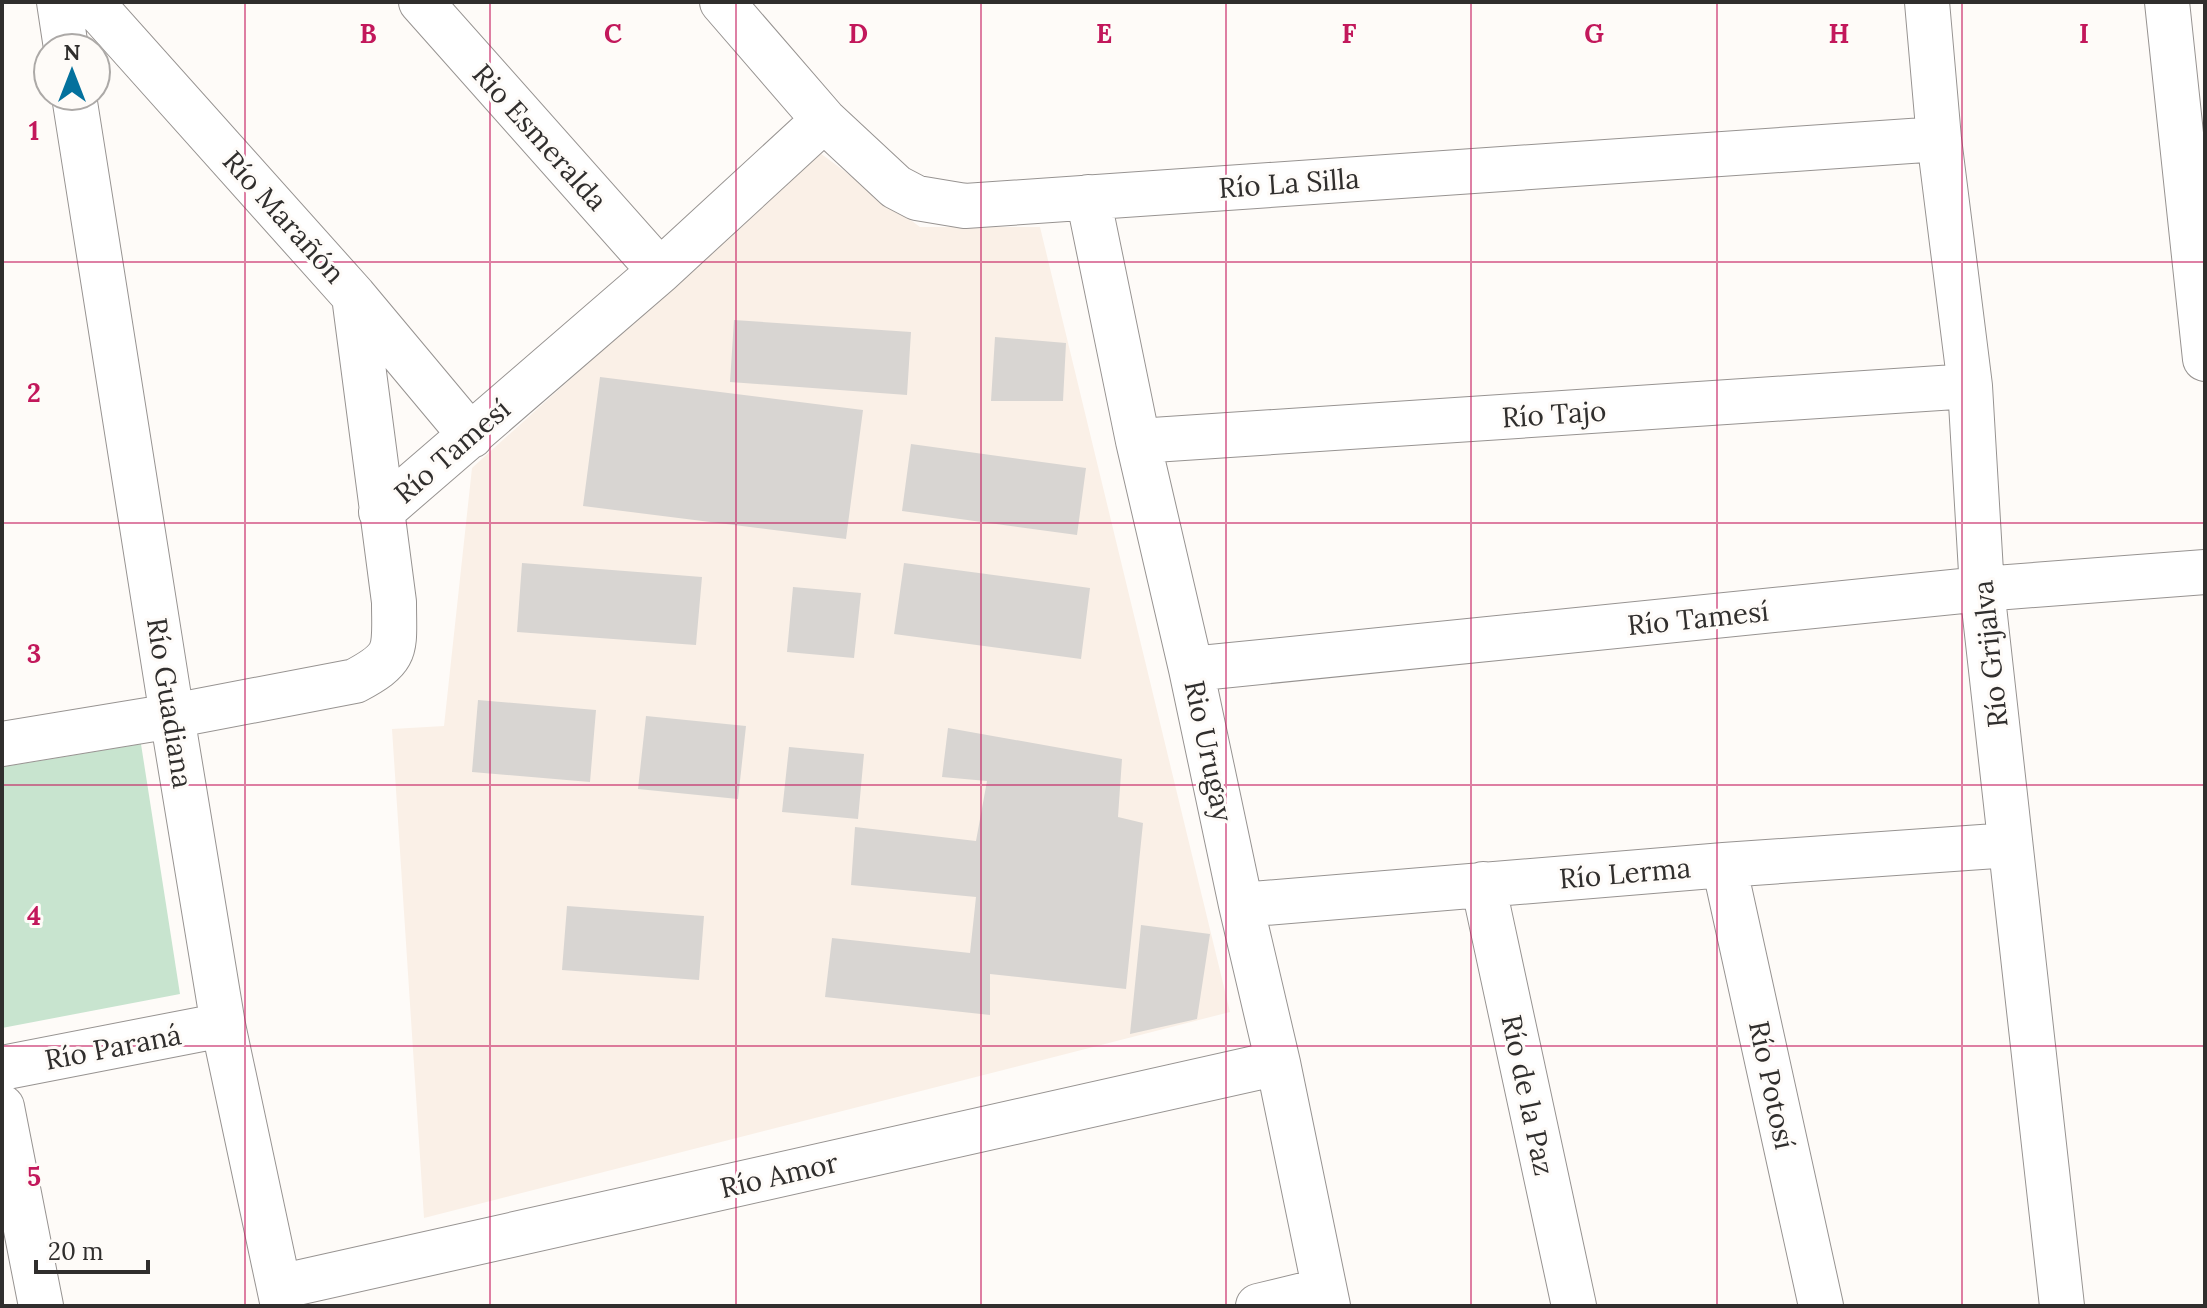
<svg xmlns="http://www.w3.org/2000/svg" width="2207" height="1308" viewBox="0 0 2207 1308" font-family="Lora,serif">
<rect width="100%" height="100%" fill="#fefbf8"/>
<path fill="#faf0e7" d="M820,153L920,227H1040L1230,1012L424,1218L392,729L444,726L472,468Z"/>
<path fill="#c8e4cf" d="M141,744L180,994L2,1028V767Z"/>
<path fill="#d8d5d2" d="M734,320L911,332L907,395L730,382Z
M995,337L1066,343L1063,401H991Z
M600,377L863,410L846,539L583,506Z
M911,444L1086,468L1077,535L902,511Z
M522,563L702,577L696,645L517,632Z
M904,563L1090,588L1081,659L894,634Z
M793,587L861,593L854,658L787,652Z
M478,700L596,710L590,782L472,772Z
M646,716L746,726L738,799L638,789Z
M948,728L1122,759L1118,817L1143,823L1126,989L990,974V1015L825,997L832,938L970,953L976,897L851,885L855,827L976,841L987,781L942,777Z
M789,747L864,754L858,819L782,812Z
M567,906L704,916L699,980L562,970Z
M1141,925L1210,934L1197,1019L1130,1034Z"/>
<g fill="none" stroke-linecap="round" stroke-linejoin="round">
<g stroke="#979391" stroke-width="46">
<path id="minor" d="M59,2L66,48
M91,2L354,296L471,436
M421,2L660,271
M722,2L824,120L896,187L917,198L965,206L1939,139
M1927,2L1939,139L1970,386L1982,589L2062,1306
M2167,2L2205,359
M74,96L172,716L223,1025L283,1306
M1088,197L1138,441L1191,669L1241,905L1278,1063L1328,1306
M1138,441L1970,386
M381,512L660,271L824,120
M1191,669L1982,589L2205,572
M2,744L172,716L355,681C400,657 394,650 394,602L354,296
M1724,865L1821,1306
M1483,884L1574,1306
M1241,905L1724,865L2010,845
M2,1068L223,1025
M2,1107L41,1306
M279,1287L1278,1063
M1258,1306L1324,1290"/>
</g>
<use href="#minor" stroke="#fff" stroke-width="44"/>
</g>
<path fill="none" stroke="#c2185b" stroke-width="2" stroke-opacity="0.55" d="M245,2V1306M490,2V1306M736,2V1306M981,2V1306M1226,2V1306M1471,2V1306M1717,2V1306M1962,2V1306M2,262H2205M2,523H2205M2,785H2205M2,1046H2205"/>
<g text-anchor="middle" dominant-baseline="central" stroke-width="6" stroke-linejoin="round" paint-order="stroke">
<g font-size="28" fill="#302e2d" stroke="#fefbf8">
<text transform="translate(540 137) rotate(48)">Rio Esmeralda</text>
<text transform="translate(1289 183) rotate(-4)">Río La Silla</text>
<text transform="translate(284 217) rotate(48)">Río Marañón</text>
<text transform="translate(1554 414) rotate(-4)">Río Tajo</text>
<text transform="translate(452 451) rotate(-41)">Río Tamesí</text>
<text transform="translate(1698 618) rotate(-6)">Río Tamesí</text>
<text transform="translate(1990 654) rotate(-96)">Río Grijalva</text>
<text transform="translate(170 703) rotate(81)">Río Guadiana</text>
<text transform="translate(1209 751) rotate(78)">Rio Urugay</text>
<text transform="translate(1625 873) rotate(-5)">Río Lerma</text>
<text transform="translate(113 1047) rotate(-11)">Río Paraná</text>
<text transform="translate(1772 1085) rotate(78)">Río Potosí</text>
<text transform="translate(1528 1095) rotate(78)">Río de la Paz</text>
<text transform="translate(779 1175) rotate(-13)">Río Amor</text>
</g>
</g>
<g font-size="26" text-anchor="middle" font-weight="bold" fill="#c2185b" stroke="#fefbf8" stroke-width="6" stroke-linejoin="round" paint-order="stroke">
<text x="368" y="43">B</text>
<text x="613" y="43">C</text>
<text x="858" y="43">D</text>
<text x="1104" y="43">E</text>
<text x="1349" y="43">F</text>
<text x="1594" y="43">G</text>
<text x="1839" y="43">H</text>
<text x="2084" y="43">I</text>
<text x="34" y="140">1</text>
<text x="34" y="402">2</text>
<text x="34" y="663">3</text>
<text x="34" y="925">4</text>
<text x="34" y="1186">5</text>
</g>
<rect width="2207" height="1308" fill="none" stroke="#302e2d" stroke-width="8"/>
<g transform="translate(72 72)"><circle r="38" fill="#fefbf8" stroke="#aca9a7" stroke-width="2"/>
<path d="M0-6L14 30L0 20L-14 30Z" fill="#04719d"/>
<text y="-12" font-size="22" font-weight="bold" text-anchor="middle" fill="#302e2d">N</text>
</g>
<path d="M36 1260v12h112v-12" fill="none" stroke="#302e2d" stroke-width="4"/>
<text x="48" y="1260" font-size="24" fill="#302e2d" stroke="#fefbf8" stroke-width="6" paint-order="stroke">20 m</text>
</svg>
